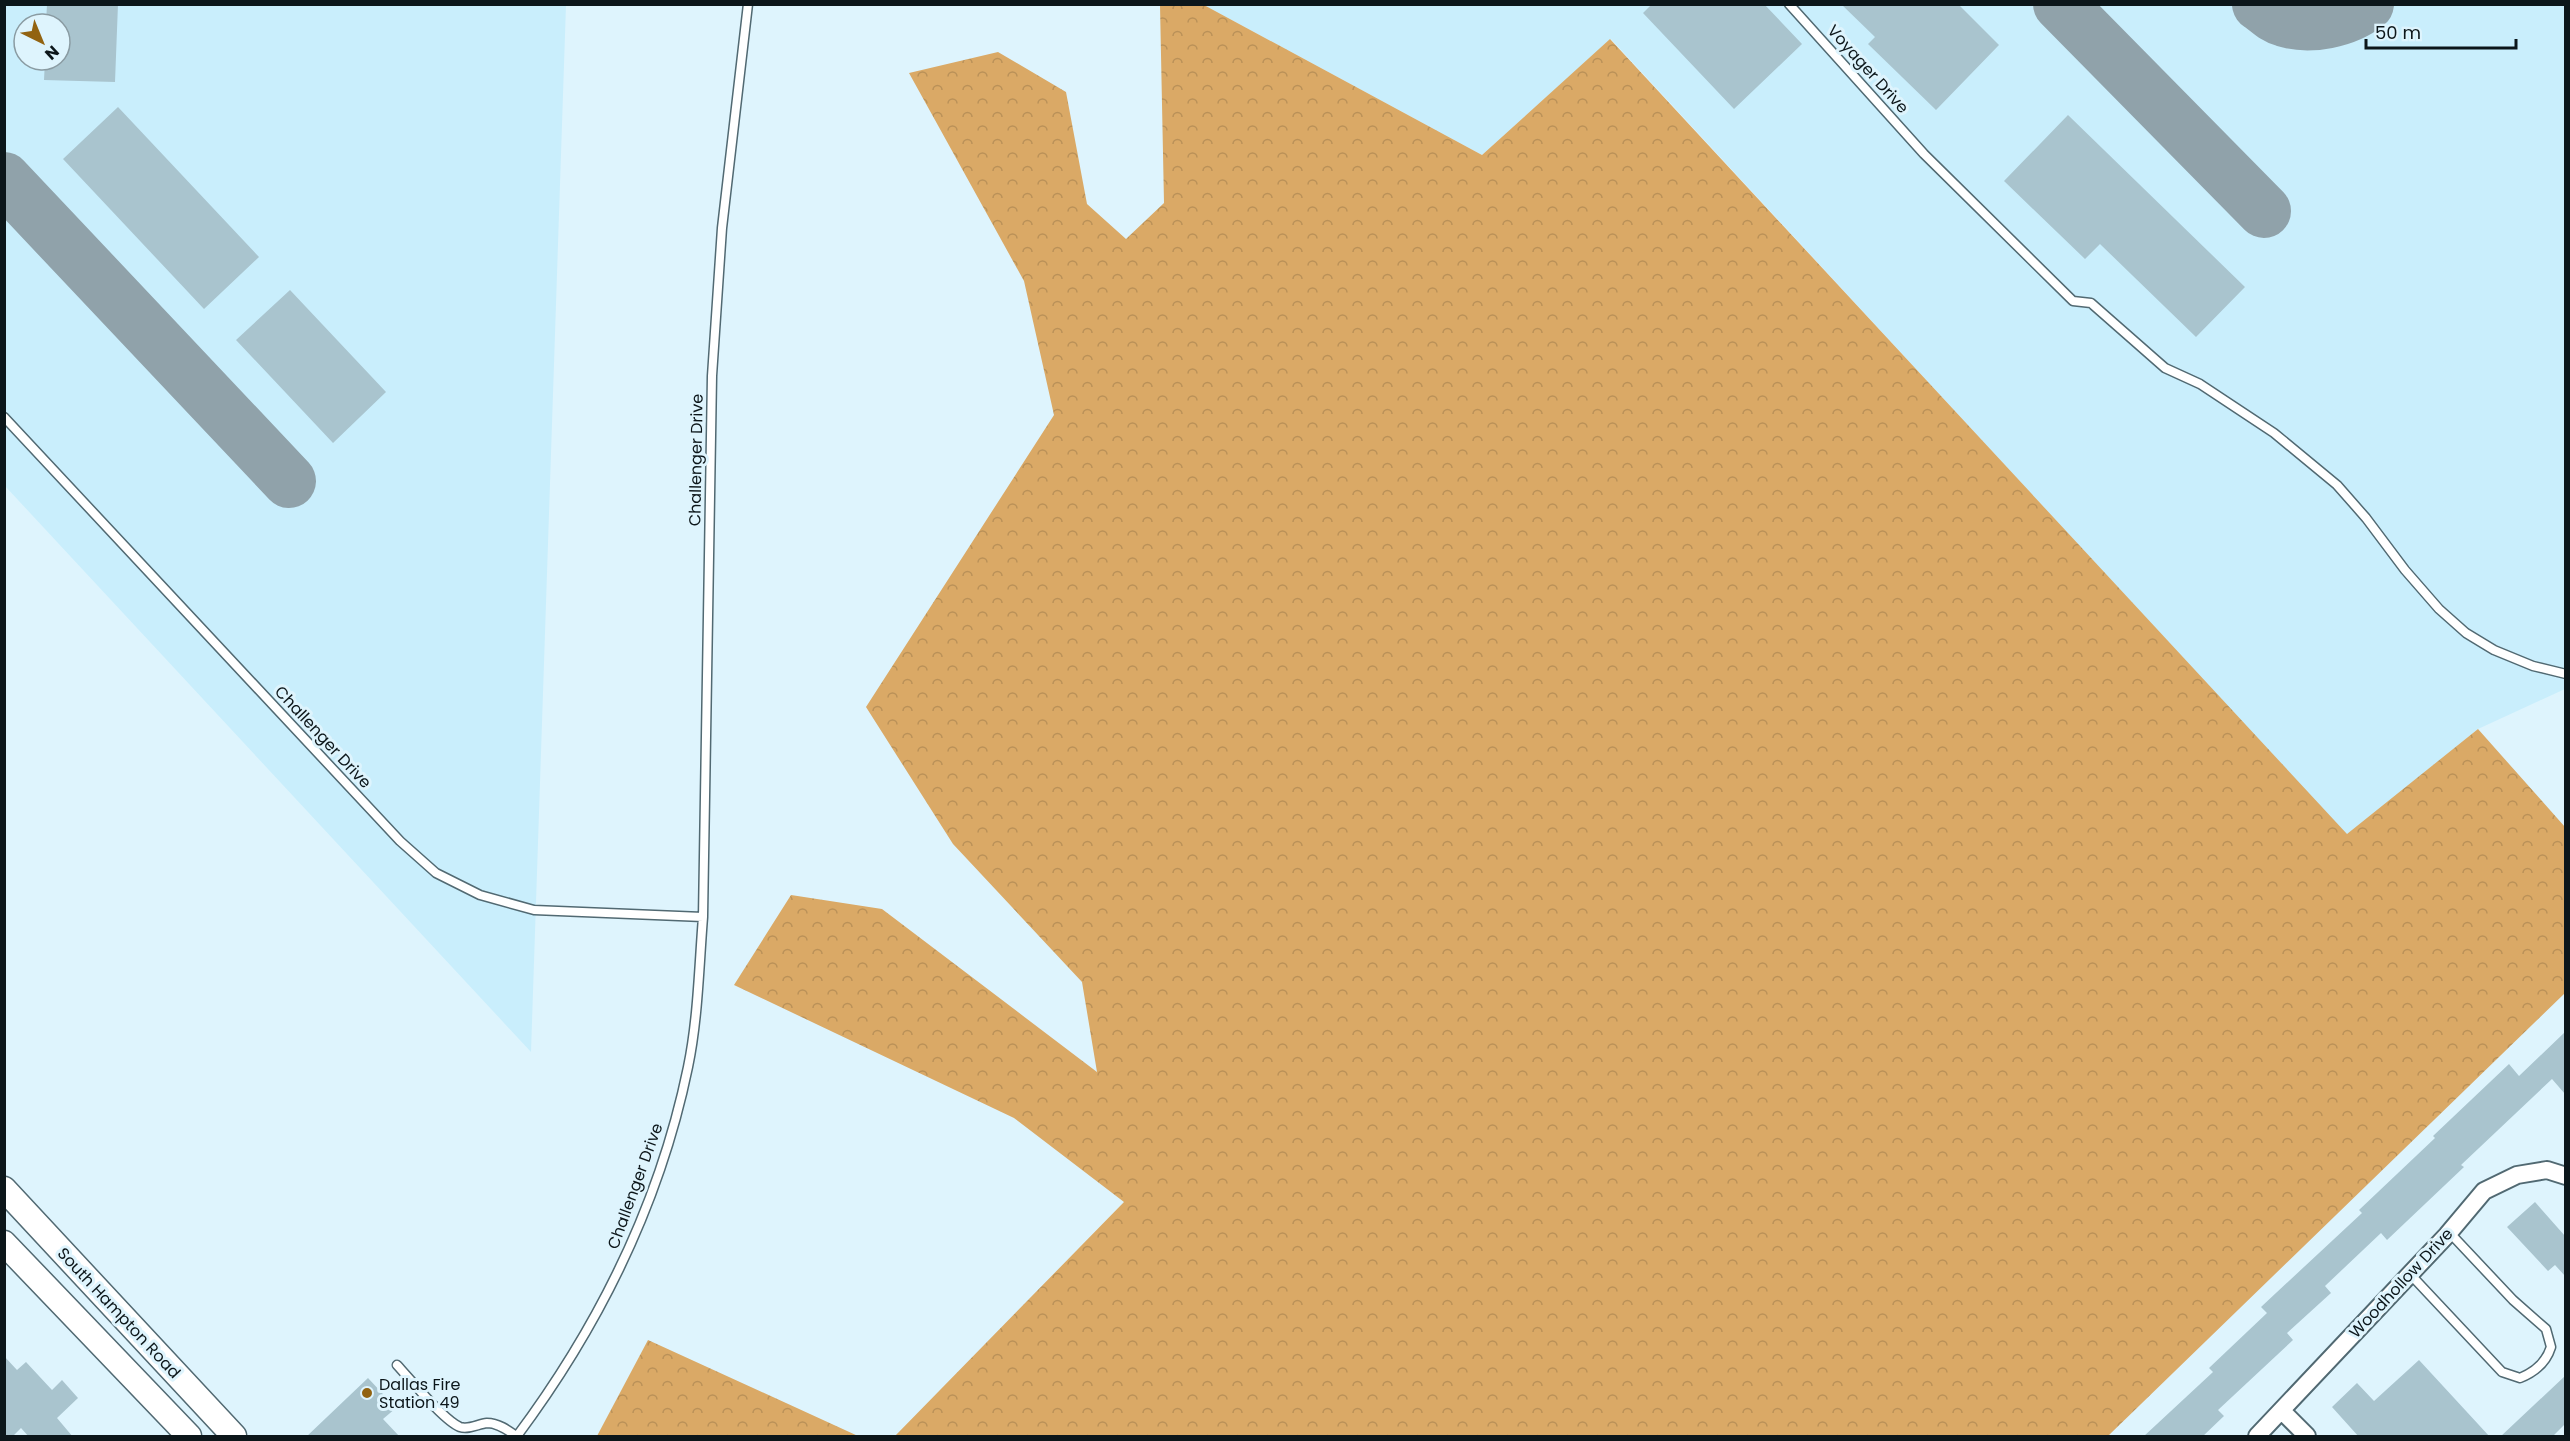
<svg xmlns="http://www.w3.org/2000/svg" width="2570" height="1441" viewBox="0 0 2570 1441" font-family="Poppins,sans-serif">
<defs>
<pattern id="forest-crowns" width="20" height="18" patternUnits="userSpaceOnUse" patternTransform="scale(1.5)"><rect width="20" height="18" fill="#daa966"/><path d="M2 6a3 3 0 1 1 6 0M12 15a3 3 0 1 1 6 0" fill="none" stroke="#ba9158"/></pattern>
</defs>
<rect width="100%" height="100%" fill="#def4fd"/>
<path fill="#c9eefc" fill-rule="evenodd" d="M5,5H566L531,1052L5,486ZM24,24H60V60H24Z
M1204,5H2565V689L2478,729L2347,835L1611,39L1482,155Z"/>
<path fill="url(#forest-crowns)" d="M1160,5H1204L1482,155L1610,39L2347,834L2478,729L2565,827V993L2108,1436H895L1124,1202L1014,1118L734,985L791,895L882,909L1097,1072L1082,982L953,844L866,707L1054,415L1024,281L909,73L998,52L1066,92L1087,204L1126,239L1164,203Z
M648,1340L858,1436H597Z"/>
<g fill="none" stroke-linecap="round" stroke-linejoin="round">
<path stroke="#90a2aa" stroke-width="54" d="M2060,4L2264,211
M2259,4C2267,9 2275,18 2284,20C2310,28 2346,21 2367,4
M4,179L289,481"/>
</g>
<path fill="#a9c4ce" d="M47,4H118L115,82L44,80L45,60H60V24H46Z
M1652,4H1764L1802,44L1734,109L1643,13Z
M1841,4H1958L1999,45L1936,110L1868,44L1875,37Z
M118,107L259,257L204,309L63,159Z
M2068,115L2245,287L2196,337L2100,244L2085,259L2004,181Z
M290,290L386,392L333,443L236,340Z
M2565,1032V1094L2552,1079L2461,1165L2464,1167L2387,1240L2381,1233L2325,1286L2331,1293L2287,1333L2293,1340L2218,1410L2224,1416L2202,1437H2143L2213,1372L2209,1368L2267,1313L2261,1307L2362,1213L2359,1210L2435,1138L2433,1136L2509,1064L2519,1076Z
M2535,1202L2565,1236V1276L2555,1265L2548,1271L2507,1227Z
M4,1356L17,1370L26,1362L52,1390L62,1380L78,1398L57,1418L73,1437H29L21,1428L12,1437H4Z
M2419,1360L2490,1437H2359L2332,1407L2357,1383L2374,1401Z
M2565,1376V1424L2552,1437H2500Z
M368,1378L396,1408L383,1419L400,1437H306Z"/>
<g fill="none" stroke-linecap="round" stroke-linejoin="round">
<g stroke="#516972" stroke-width="11">
<path id="service" d="M1789,4L1924,154L2073,301L2091,303L2165,368L2200,384L2274,433L2337,485L2366,518L2405,570L2439,609L2466,633L2494,650L2533,666L2566,674
M4,417L400,841L436,873L480,895L534,910L703,917C699,967 698,1019 688,1067C660,1203 599,1326 517,1436
M703,917L712,376L722,228L748,4
M2410,1274L2502,1372L2520,1378C2535,1372 2546,1363 2551,1347L2546,1329L2513,1300L2449,1232
M397,1365C410,1379 444,1421 460,1427C469,1430 478,1424 487,1423C498,1423 508,1430 516,1436"/>
</g>
<g stroke="#516972" stroke-width="20">
<path id="minor" d="M2282,1411L2307,1436
M2257,1436L2447,1235L2484,1191L2517,1175L2547,1170L2566,1176"/>
</g>
<g stroke="#516972" stroke-width="27">
<path id="secondary" d="M4,1189L234,1436
M4,1243L189,1436"/>
</g>
<use href="#service" stroke="#fff" stroke-width="8"/>
<use href="#minor" stroke="#fff" stroke-width="16"/>
<use href="#secondary" stroke="#fff" stroke-width="24"/>
</g>
<circle fill="#926311" stroke="#def4fd" stroke-width="2" cx="367" cy="1393" r="6"/>
<g text-anchor="middle" dominant-baseline="central" stroke-width="6" stroke-linejoin="round" paint-order="stroke">
<g font-size="16" fill="#0c161a" stroke="#def4fd">
<text transform="translate(1868 69) rotate(48)">Voyager Drive</text>
<text transform="translate(696 460) rotate(-89)">Challenger Drive</text>
<text transform="translate(323 737) rotate(47)">Challenger Drive</text>
<text transform="translate(635 1186) rotate(-70)">Challenger Drive</text>
<text transform="translate(2401 1283) rotate(-47)">Woodhollow Drive</text>
<text transform="translate(119 1313) rotate(47)">South Hampton Road</text>
</g>
<g font-size="16" fill="#0c161a" stroke="#def4fd" text-anchor="start">
<text x="379" y="1384">Dallas Fire<tspan x="379" dy="18">Station 49</tspan></text>
</g>
</g>
<rect width="2570" height="1441" fill="none" stroke="#0c161a" stroke-width="12"/>
<g transform="translate(42 42) rotate(137)"><circle r="28" fill="#def4fd" stroke="#8a9ba2" stroke-width="1.5"/>
<path d="M0-4.5L10 22L0 15L-10 22Z" fill="#926311"/>
<text y="-9" font-size="16" font-weight="bold" text-anchor="middle" fill="#0c161a">N</text>
</g>
<path d="M2366 39v9h150v-9" fill="none" stroke="#0c161a" stroke-width="3"/>
<text x="2375" y="39" font-size="18" fill="#0c161a" stroke="#def4fd" stroke-width="4.5" paint-order="stroke">50 m</text>
</svg>
